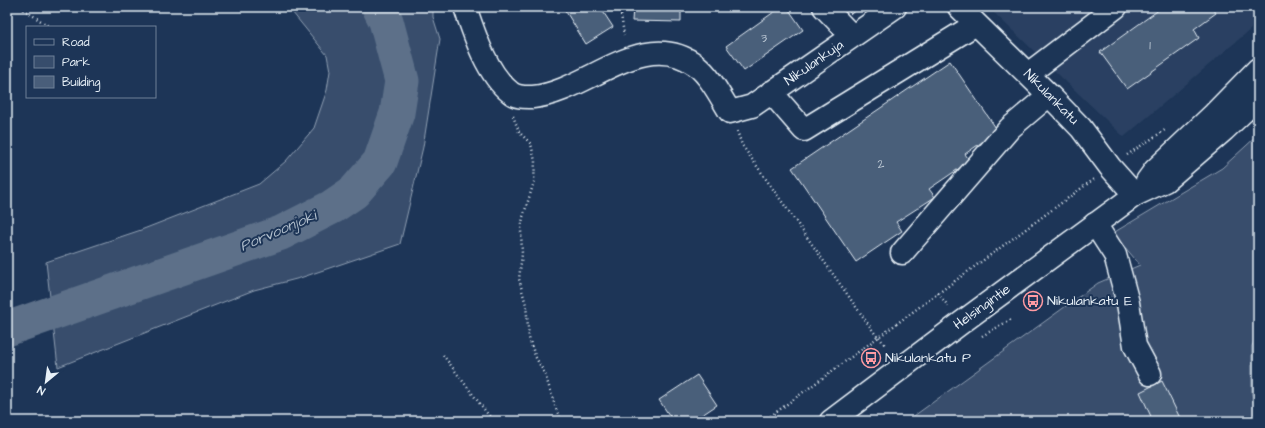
<svg xmlns="http://www.w3.org/2000/svg" width="1265" height="428" viewBox="0 0 1265 428" font-family="'Architects Daughter',sans-serif">
<rect width="100%" height="100%" fill="#1d3557"/>
<filter id="ink" filterUnits="userSpaceOnUse"><feTurbulence type="fractalNoise" baseFrequency=".025" numOctaves="2"/><feDisplacementMap in="SourceGraphic" scale="8" xChannelSelector="R" yChannelSelector="G"/><feConvolveMatrix kernelMatrix="1 2 1 2 8 2 1 2 1" color-interpolation-filters="sRGB"/></filter>
<g filter="url(#ink)">
<path fill="#2a4162" d="M988,7H1258V23L1124,137Z"/>
<path fill="#374d6c" stroke="#909fb2" d="M288,7H433V17L440,39L423,147L400,244L300,278L254,290L58,367L46,262L141,230L259,184L286,161L314,128L327,90L330,71L327,55Z
M1258,135V334L1252,346V394L1258,417V421H907L1098,283L1140,265L1113,233L1222,168Z"/>
<g fill="none" stroke-linecap="round" stroke-linejoin="round">
<path stroke="#5d7089" stroke-width="35" d="M7,329L281,233L332,207L354,192L380,162L397,113L402,81L386,21L379,7"/>
</g>
<path fill="#495e7a" stroke="#e8f1f8" d="M563,7H600L613,27L586,44Z
M633,7H684L681,12V22L632,21Z
M781,7H787L803,30L744,71L726,46Z
M845,7H859L851,14Z
M1159,7H1212L1216,13L1194,29L1199,38L1127,89L1100,52L1160,9Z
M950,61L998,131L965,154L970,161L929,189L935,197L896,222L902,231L856,262L792,168Z
M697,375L717,405L693,421H673L659,400Z
M1162,381L1180,418L1172,421H1153L1140,392Z"/>
<g fill="none" stroke-linecap="round" stroke-linejoin="round">
<g stroke="#e8f1f8" stroke-width="25">
<path id="minor" d="M465,7C474,34 487,74 510,92C517,98 525,97 533,97C587,92 643,26 696,65C711,77 720,96 730,112L752,106L895,7
M824,7L852,36
M959,7L1049,95L1081,128L1110,167L1135,195
M1028,74L1116,7
M771,92L804,130L976,24
M1095,224L1115,255L1128,303L1135,346L1150,374
M902,253L1010,128L1049,95"/>
</g>
<g stroke="#e8f1f8" stroke-width="25">
<path id="major" d="M1147,181L1155,170L1214,114L1258,69
M831,421L961,323L1135,195L1165,181L1224,130L1258,98"/>
</g>
<path stroke="#e8f1f8" stroke-width="2.5" stroke-dasharray="1 3" stroke-linecap="butt" d="M20,7L50,27
M620,7L624,35
M513,116L519,132L531,144L535,161L534,182L523,217L521,229L522,254L519,279L526,305L529,338L535,356L545,374L557,412L562,421
M737,131L742,145L878,338
M1127,155L1165,130
M938,293L949,307
M982,336L1012,319
M879,337L885,345
M443,355L493,421
M764,421L1094,179"/>
<use href="#minor" stroke="#1d3557" stroke-width="22"/>
<use href="#major" stroke="#1d3557" stroke-width="22"/>
</g>
</g>
<defs>
<g id="bus-ring" transform="scale(1)"><circle r="9.5" fill="#1d3557" stroke="#ff9aa2" stroke-width="1.5"/><path d="M-5-6H5V4H4V6H2V4H-2V6H-4V4H-5ZM-3.5-4V0h7V-4ZM-3.5 1.2v1.5H-2V1.2ZM2 1.2v1.5H3.5V1.2Z" fill="#ff9aa2"/></g>
</defs>
<g fill-rule="evenodd">
<use href="#bus-ring" x="1033" y="301"/>
<use href="#bus-ring" x="871" y="358"/>
</g>
<g text-anchor="middle" dominant-baseline="central" stroke-width="4" stroke-linejoin="round" paint-order="stroke">
<g font-size="12" fill="#c0ccd8">
<text x="764" y="38">3</text>
<text x="1150" y="45">1</text>
<text x="881" y="164">2</text>
</g>
<g font-size="14" fill="#e8f1f8" stroke="#1d3557">
<text transform="translate(814 63) rotate(-35)">Nikulankuja</text>
<text transform="translate(1051 97) rotate(45)">Nikulankatu</text>
<text transform="translate(982 307) rotate(-36)">Helsingintie</text>
</g>
<g font-size="14" fill="#e8f1f8" stroke="#1d3557" text-anchor="start">
<text x="1047" y="301">Nikulankatu E</text>
<text x="885" y="358">Nikulankatu P</text>
</g>
<g font-size="15" font-style="italic" fill="#b7c4d1" stroke="#1d3557">
<text transform="translate(278 231) rotate(-23)">Porvoonjoki</text>
</g>
</g>
<rect width="1265" height="428" fill="none" stroke="#1d3557" stroke-width="24"/>
<rect x="12" y="12" width="1241" height="404" fill="none" stroke="#e8f1f8" stroke-width="1.5" filter="url(#ink)"/>
<rect x="26" y="26" width="130" height="72" fill="#1d3557" stroke="#6e8097"/>
<rect x="34" y="39" width="20" height="6" fill="#1d3557" stroke="#6e8097"/>
<text x="62" y="46" font-size="12" fill="#e8f1f8">Road</text>
<rect x="34" y="56" width="20" height="12" fill="#374d6c" stroke="#6e8097"/>
<text x="62" y="66" font-size="12" fill="#e8f1f8">Park</text>
<rect x="34" y="76" width="20" height="12" fill="#495e7a" stroke="#6e8097"/>
<text x="62" y="86" font-size="12" fill="#e8f1f8">Building</text>
<g transform="translate(46 382) rotate(209)" stroke="#1d3557" stroke-width="3" paint-order="stroke">
<path d="M0-3L7 15L0 10L-7 15Z" fill="#e8f1f8"/>
<text y="-6" font-size="11" font-weight="bold" text-anchor="middle" fill="#e8f1f8">N</text>
</g>
</svg>
